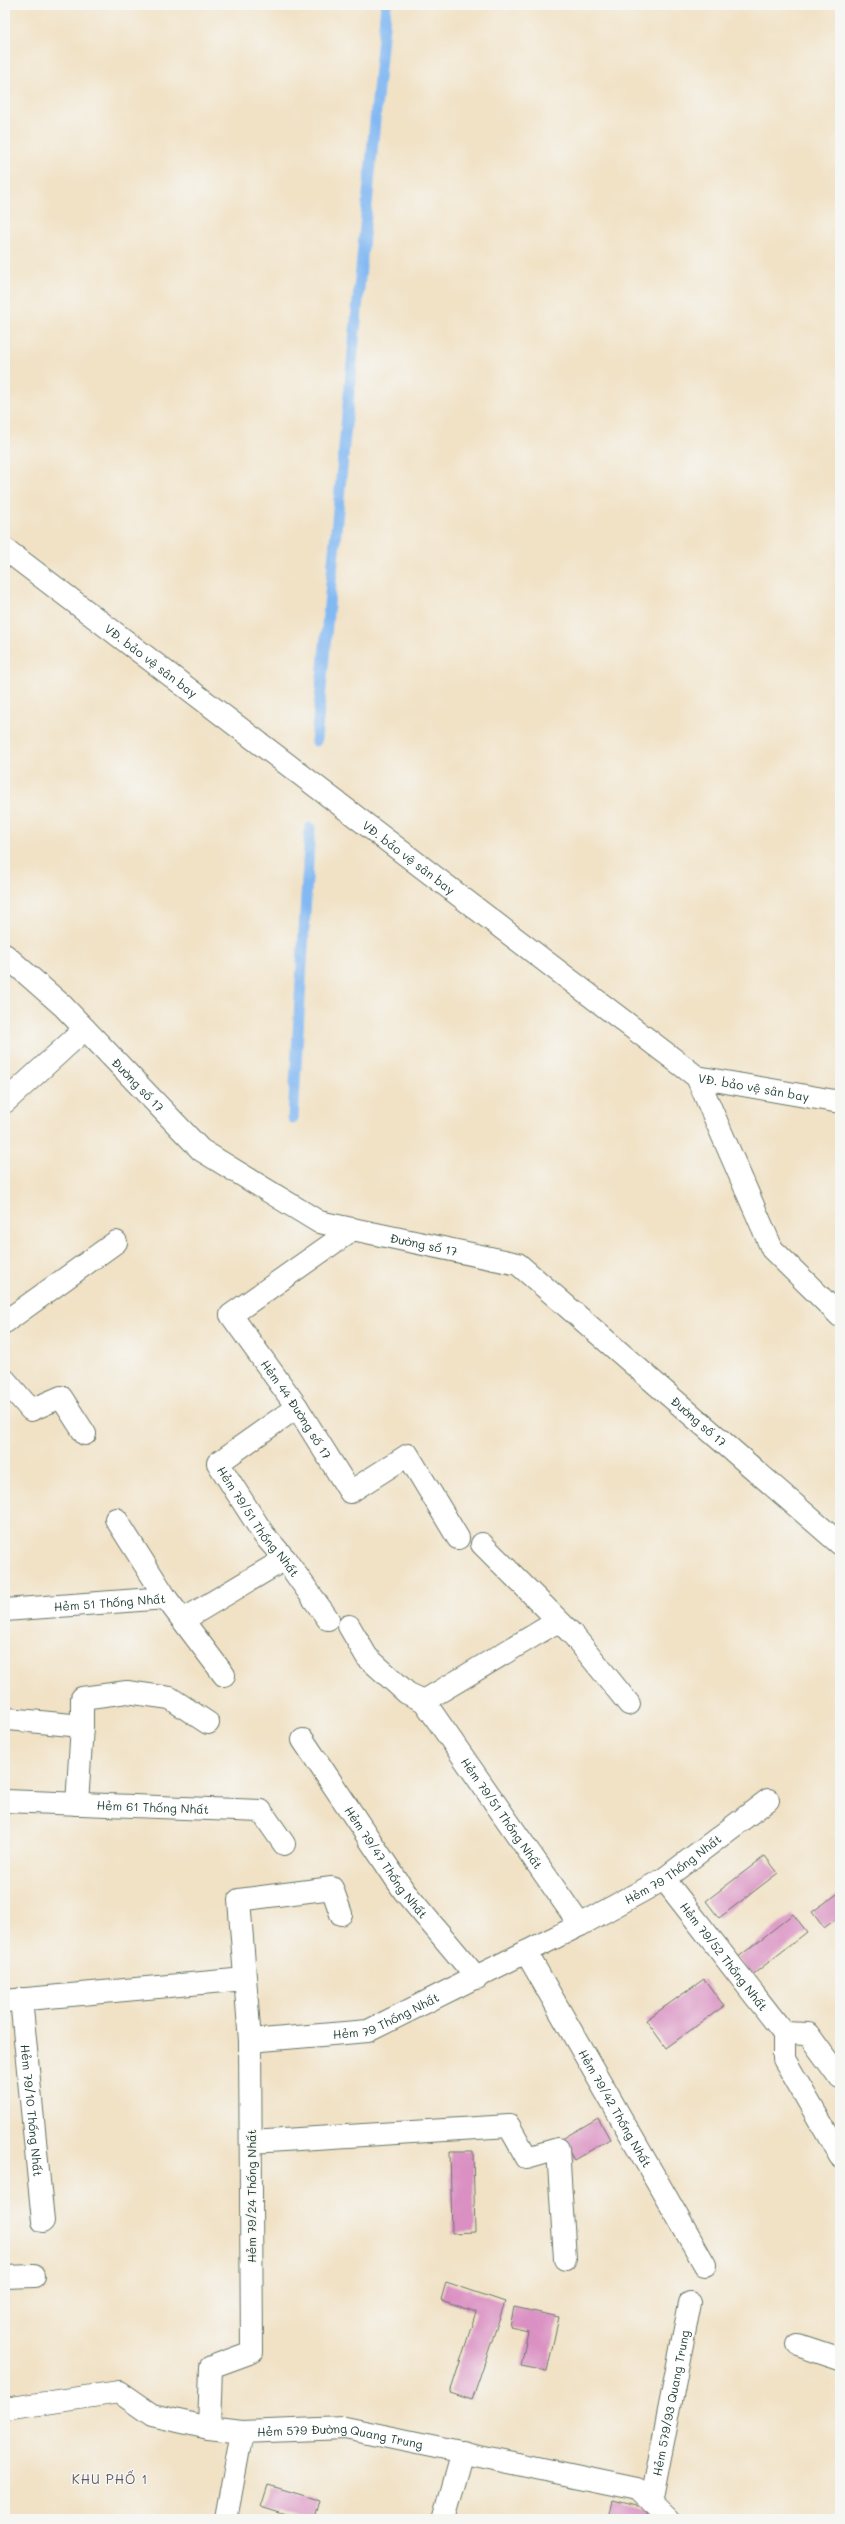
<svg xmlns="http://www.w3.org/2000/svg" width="845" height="2524" viewBox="0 0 845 2524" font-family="Mali,sans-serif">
<rect width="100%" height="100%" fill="#f6f6f2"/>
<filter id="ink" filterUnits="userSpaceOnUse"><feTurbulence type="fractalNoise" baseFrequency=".025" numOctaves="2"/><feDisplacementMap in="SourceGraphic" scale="8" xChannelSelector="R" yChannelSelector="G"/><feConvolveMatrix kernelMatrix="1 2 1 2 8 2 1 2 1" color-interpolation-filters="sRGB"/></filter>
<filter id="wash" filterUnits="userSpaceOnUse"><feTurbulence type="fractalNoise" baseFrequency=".012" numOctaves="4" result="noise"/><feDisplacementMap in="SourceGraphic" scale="16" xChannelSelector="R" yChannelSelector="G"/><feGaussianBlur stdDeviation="0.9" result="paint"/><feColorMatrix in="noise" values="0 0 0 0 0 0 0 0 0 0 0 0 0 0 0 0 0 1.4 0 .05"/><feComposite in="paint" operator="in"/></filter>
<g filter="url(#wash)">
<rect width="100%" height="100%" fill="#f1e2c6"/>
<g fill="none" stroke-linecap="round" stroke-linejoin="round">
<path stroke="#83b9f3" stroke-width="11" d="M316,741L386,5
M293,1118L310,828"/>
</g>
<g id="blocks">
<path fill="#da90c2" d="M765,1856L778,1873L719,1918L706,1901Z
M840,1892V1916L824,1928L812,1912Z
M793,1914L807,1932L751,1976L737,1958Z
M704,1979L724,2006L666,2048L646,2020Z
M598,2118L610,2139L574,2160L562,2139Z
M450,2151H473L475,2232L452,2233Z
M446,2282L505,2302L472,2400L450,2393L476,2312L441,2300Z
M514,2307L559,2317L547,2371L521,2366L528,2331L510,2327Z
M268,2485L319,2500L314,2519H299L261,2507Z
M612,2500L648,2509L645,2519H608Z"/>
</g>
</g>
<g filter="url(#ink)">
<use href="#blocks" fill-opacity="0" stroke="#687767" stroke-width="1"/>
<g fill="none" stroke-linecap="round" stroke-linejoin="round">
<g stroke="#687767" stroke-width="24">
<g id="minor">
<path id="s1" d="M5,549L697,1077L840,1102"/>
<path id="s2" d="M5,955L63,1006L201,1150L319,1222L518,1264L840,1544"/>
<path d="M697,1077L772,1249L840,1316"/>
<path d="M5,1102L85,1029"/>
<path id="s3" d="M353,1229L231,1315L297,1407L350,1492L408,1455L458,1538"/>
<path d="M5,1322L116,1242"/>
<path d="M5,1380L31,1410L61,1397L85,1434"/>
<path id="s4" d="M297,1407L218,1463L264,1535L285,1559L328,1619"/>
<path d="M116,1519L166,1598"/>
<path d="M482,1544L574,1636L629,1704"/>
<path id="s5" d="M5,1610L166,1598L224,1675"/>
<path d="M183,1620L285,1559"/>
<path id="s6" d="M349,1626L367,1657L407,1693L424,1701L580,1925"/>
<path d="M424,1701L558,1621"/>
<path d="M8,1719L82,1726V1698L127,1692L170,1698L208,1723"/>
<path id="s7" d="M303,1740L404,1891L477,1978"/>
<path id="s8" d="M5,1801L261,1811L284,1844"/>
<path d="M77,1804L82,1726"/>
<path id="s9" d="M664,1879L784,2033V2059L840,2156"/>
<path id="s10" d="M526,1952L705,2265"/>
<path id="s11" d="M21,1999L43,2221"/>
<path d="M5,2001L245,1979"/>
<path d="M784,2033L808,2034L840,2078"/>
<path id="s12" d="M250,2041L368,2031L580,1925L664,1879L768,1800"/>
<path d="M251,2142L509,2126L527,2158L558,2149L565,2259"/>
<path d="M5,2277L34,2276"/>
<path d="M798,2345L840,2359"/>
<path id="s13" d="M5,2409L119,2392L152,2415L209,2428L242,2432L345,2428L637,2489L668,2519"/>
<path d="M209,2428L211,2367L252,2352L250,2041L239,1900L332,1888L341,1914"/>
<path id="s14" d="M651,2503L690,2303"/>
<path d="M226,2519L242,2432"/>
<path d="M444,2519L463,2452"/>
</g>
</g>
<use href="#minor" stroke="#fff" stroke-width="22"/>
</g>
</g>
<g text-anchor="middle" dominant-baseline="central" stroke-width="3" stroke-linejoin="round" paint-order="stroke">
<g font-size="12" fill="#1f3d34" stroke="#f6f6f2">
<text stroke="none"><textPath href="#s1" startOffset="184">VĐ. bảo vệ sân bay</textPath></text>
<text stroke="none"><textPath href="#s1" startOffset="508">VĐ. bảo vệ sân bay</textPath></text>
<text stroke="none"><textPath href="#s2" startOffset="186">Đường số 17</textPath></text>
<text stroke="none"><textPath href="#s1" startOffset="928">VĐ. bảo vệ sân bay</textPath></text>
<text stroke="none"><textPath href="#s2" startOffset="522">Đường số 17</textPath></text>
<text stroke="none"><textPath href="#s3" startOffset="264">Hẻm 44 Đường số 17</textPath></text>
<text stroke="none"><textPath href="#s2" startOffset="858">Đường số 17</textPath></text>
<text stroke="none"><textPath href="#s4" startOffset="168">Hẻm 79/51 Thống Nhất</textPath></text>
<text stroke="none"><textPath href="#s5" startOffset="105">Hẻm 51 Thống Nhất</textPath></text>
<text stroke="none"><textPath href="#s8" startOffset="148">Hẻm 61 Thống Nhất</textPath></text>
<text stroke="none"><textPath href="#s6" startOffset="245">Hẻm 79/51 Thống Nhất</textPath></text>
<text stroke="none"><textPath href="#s7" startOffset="148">Hẻm 79/47 Thống Nhất</textPath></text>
<text stroke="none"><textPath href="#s12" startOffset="464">Hẻm 79 Thống Nhất</textPath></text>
<text stroke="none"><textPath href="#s9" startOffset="98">Hẻm 79/52 Thống Nhất</textPath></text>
<text stroke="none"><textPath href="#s12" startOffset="140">Hẻm 79 Thống Nhất</textPath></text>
<text stroke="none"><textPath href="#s10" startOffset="180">Hẻm 79/42 Thống Nhất</textPath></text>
<text stroke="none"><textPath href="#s11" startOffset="112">Hẻm 79/10 Thống Nhất</textPath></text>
<text transform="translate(251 2196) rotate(-90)">Hẻm 79/24 Thống Nhất</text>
<text stroke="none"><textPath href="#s14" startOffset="102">Hẻm 579/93 Quang Trung</textPath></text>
<text stroke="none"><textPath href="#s13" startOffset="346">Hẻm 579 Đường Quang Trung</textPath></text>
</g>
<g font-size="13" letter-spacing="1" fill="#605a66" stroke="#f6f6f2">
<text x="110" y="2478">KHU PHỐ 1</text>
</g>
</g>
<rect width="845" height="2524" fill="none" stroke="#f6f6f2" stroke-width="20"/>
</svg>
